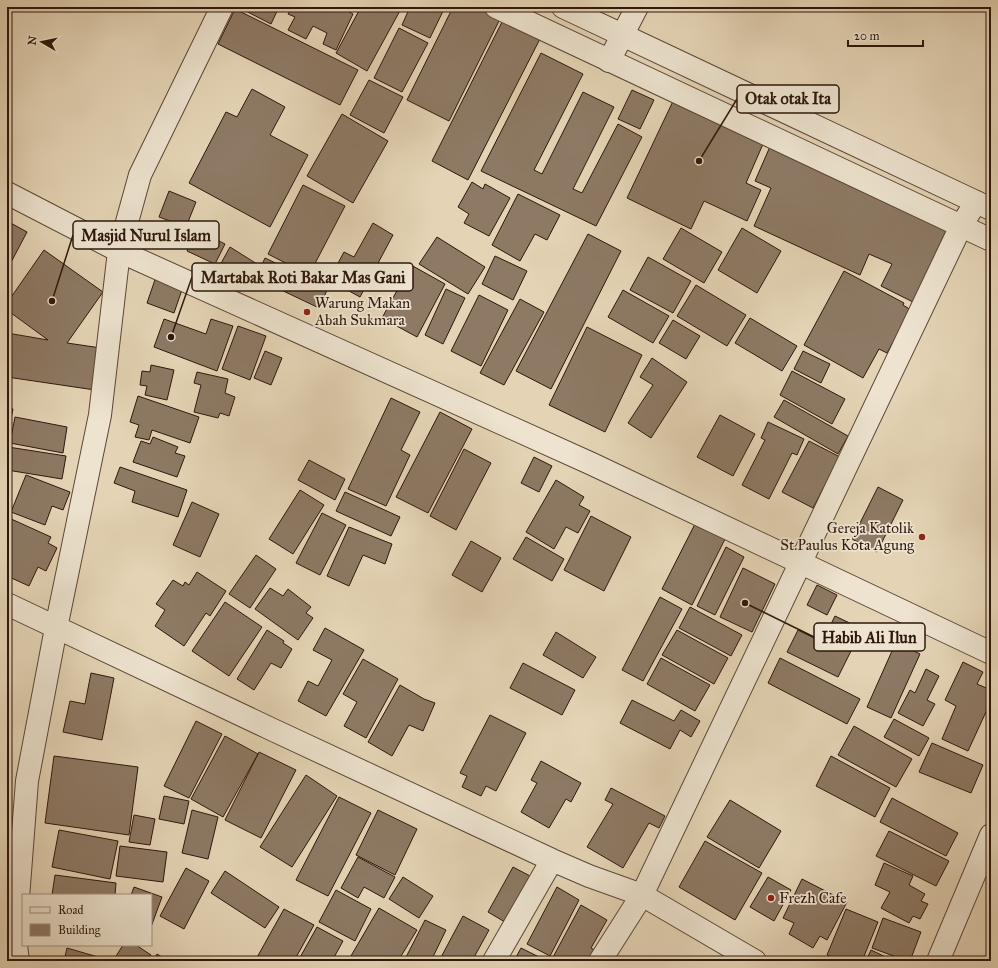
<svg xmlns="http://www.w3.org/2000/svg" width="998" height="968" viewBox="0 0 998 968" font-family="'IM FELL Great Primer',serif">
<rect width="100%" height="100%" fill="#e4d4b5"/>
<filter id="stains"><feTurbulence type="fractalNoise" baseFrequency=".005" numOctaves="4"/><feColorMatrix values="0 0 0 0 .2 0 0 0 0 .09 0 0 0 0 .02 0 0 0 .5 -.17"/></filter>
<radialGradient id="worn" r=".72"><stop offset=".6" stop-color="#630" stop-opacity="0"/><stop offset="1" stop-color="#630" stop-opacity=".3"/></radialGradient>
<path fill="#8d7964" stroke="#2e170c" d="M238,7H279L271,24Z
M292,7H345L344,9L353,14L336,50L323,44L327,33L313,26L306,39L288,30L295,17L288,14Z
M361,7H402L367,71L336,53Z
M410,7H445L430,38L402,25Z
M453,7H490L503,13L449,121L407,100Z
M235,9L358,70L340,105L218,44Z
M506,14L543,33L468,180L432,161Z
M399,28L428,43L402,92L374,78Z
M541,53L583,74L534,170L542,174L583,92L614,107L573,189L582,193L618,124L642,137L596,226L481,171Z
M369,80L403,97L384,133L350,115Z
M252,89L285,107L270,135L308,155L270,227L189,183L226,112L237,117Z
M632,90L654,100L640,129L618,119Z
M675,97L763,144L746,183L761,190L747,221L704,201L691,229L627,198Z
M342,114L388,141L353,203L307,176Z
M772,142L951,225L913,302L881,286L892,264L869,254L860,275L754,226L771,188L755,181Z
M472,182L483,189L485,184L510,198L489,236L464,223L469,214L458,207Z
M303,185L345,206L309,275L268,254Z
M169,191L196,202L186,227L159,217Z
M518,194L560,215L547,240L535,234L520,261L492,245Z
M7,221L27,232L7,270Z
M373,223L393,235L360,297L329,280L344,252L354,257Z
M681,228L722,252L704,283L663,259Z
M742,228L781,251L757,293L718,270Z
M197,230L225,244L215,264L187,251Z
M588,234L621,251L551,389L516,371Z
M437,237L485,267L468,294L419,264Z
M230,247L257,264L246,283L219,267Z
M44,250L103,292L67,343L101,348L95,390L7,377V333L48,340L7,310V303Z
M495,256L527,271L513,300L482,284Z
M648,257L691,281L673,313L630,290Z
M265,258L328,288L319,308L256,278Z
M411,265L445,284L417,337L382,318Z
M158,271L185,281L174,313L147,303Z
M844,271L904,303L903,305L911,310L887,353L879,349L863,378L804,345Z
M696,285L746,315L727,346L677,316Z
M446,289L465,298L443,344L425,335Z
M623,290L669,316L653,343L608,317Z
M479,295L508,310L481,366L451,351Z
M520,299L544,312L504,385L480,373Z
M750,318L797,346L782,371L735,343Z
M164,319L206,334L211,319L233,326L217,371L154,347Z
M673,320L700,336L686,359L659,343Z
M238,326L266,336L250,380L222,369Z
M587,327L642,355L605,432L549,405Z
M265,351L282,358L271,385L254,378Z
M803,351L830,364L821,383L794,369Z
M652,358L687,382L651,438L628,423L653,385L640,377Z
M151,365L174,370L167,400L145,395L147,386L140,385L142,371L150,372Z
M792,371L845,399L832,424L780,395Z
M197,372L228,379L225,393L235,397L229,416L220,413L218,418L194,412L201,385L194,383Z
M138,396L199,417L190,443L152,430L149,440L135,437L139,425L130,422Z
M391,398L420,412L401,450L410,455L386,506L348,489Z
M784,400L848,436L838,454L774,417Z
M7,407L13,409L7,437Z
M440,412L472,429L428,513L396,497Z
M720,415L755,434L733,476L697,457Z
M15,417L67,427L63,453L10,443Z
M768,422L804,439L797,455L792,453L769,499L742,485L765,440L761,438Z
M153,437L178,447L175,453L185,456L177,477L133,462L141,441L150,444Z
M809,441L840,457L813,508L782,492Z
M8,447L66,456L62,479L7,470Z
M464,449L491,463L456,530L430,516Z
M534,457L552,466L539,492L521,483Z
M309,460L345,479L335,500L298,480Z
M120,467L187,490L178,517L132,502L135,491L114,483Z
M26,475L70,492L63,510L52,506L45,525L11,512Z
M556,480L584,497L579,505L590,511L578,533L566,527L554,549L526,532Z
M878,487L903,500L877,552L852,539Z
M300,490L324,505L293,554L269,539Z
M345,492L400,517L391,536L336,511Z
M192,502L219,514L200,557L173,545Z
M322,513L346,525L320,575L296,563Z
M591,516L631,537L604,591L564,570Z
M9,518L51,537L48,543L57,548L46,571L38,567L29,586L7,576V523Z
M696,522L726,537L692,605L662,589Z
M349,527L392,544L385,564L363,555L349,586L327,576Z
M526,537L564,559L552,581L513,559Z
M471,541L501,558L482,592L452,575Z
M726,547L744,557L715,615L697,606Z
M256,555L276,569L250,608L229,594Z
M743,568L775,584L752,632L720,617Z
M197,572L226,591L210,616L206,613L184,646L155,626L165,610L156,604L173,580L183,586L185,582L189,585Z
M817,585L837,595L827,615L807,605Z
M270,588L283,596L288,589L311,607L306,613L313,618L298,640L255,609Z
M660,597L682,609L643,681L622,670Z
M225,602L262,627L229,676L192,651Z
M690,607L742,635L731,656L679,628Z
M835,616L862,629L838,677L787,652L798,630L822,642Z
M325,628L364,650L326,716L298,701L308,681L318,686L332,660L313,650Z
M267,630L284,641L283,643L292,649L281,668L271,663L254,690L237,679Z
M677,630L728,658L714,684L662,655Z
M556,632L596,657L583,678L543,655Z
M896,642L920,654L891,718L867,707Z
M661,658L710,685L695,711L647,684Z
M780,658L860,699L847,724L768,683Z
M363,659L398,679L366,738L344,726L357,702L343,694Z
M963,662L983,672L977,684L991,690V701L968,751L942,739L956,706L945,700Z
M523,663L575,690L562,715L510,688Z
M926,669L939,676L927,700L935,704L923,726L898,713L910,690L915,693Z
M91,673L114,678L102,740L63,732L70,701L85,704Z
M400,685L424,699L435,703L423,731L409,725L392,756L368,742Z
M632,700L674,721L681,710L700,721L691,737L680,730L670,749L620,723Z
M490,715L526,733L496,791L486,786L481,796L462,787L467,776L460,773Z
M894,719L929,738L919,756L884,737Z
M196,721L222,734L189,798L164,786Z
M854,726L912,759L896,787L838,755Z
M225,736L258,754L223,817L191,799Z
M932,743L983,765L971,793L919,772Z
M259,752L296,770L261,838L225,820Z
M54,756L138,767L129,835L45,823Z
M831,756L890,788L875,817L816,786Z
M541,761L581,783L571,802L566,799L549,828L521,812L537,783L531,780Z
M306,775L337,796L292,867L260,847Z
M611,788L665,816L659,828L649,823L623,868L587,847L613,804L605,800Z
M164,796L189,801L184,824L159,819Z
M339,797L371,813L328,896L296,880Z
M892,798L958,833L946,856L880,822Z
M730,800L781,831L759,868L707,837Z
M192,810L218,817L208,859L182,853Z
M378,810L417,829L395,875L356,855Z
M134,815L155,819L150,845L129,842Z
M59,830L118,841L110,879L52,867Z
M889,831L949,861L936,886L876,856Z
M705,841L762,873L735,920L679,887Z
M120,846L167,852L163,882L116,876Z
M358,857L395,877L384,898L364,887L358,898L341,888Z
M884,863L913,876L909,885L925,894L921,901L928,904L920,919L913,916L909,923L881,908L890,892L875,885Z
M513,867L530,876L505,922L488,912Z
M186,868L209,881L184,929L160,916Z
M225,871L279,907L265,928L211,893Z
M55,875L116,883L115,895H52Z
M403,877L433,896L419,918L389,899Z
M768,877L791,890L774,921L750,907Z
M802,879L847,902L827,940L820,936L813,948L789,934L794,923L783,918Z
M134,887L162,897L151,927V895H131Z
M557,887L579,900L550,956L527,944Z
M336,890L371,909L355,941L319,922Z
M581,905L607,920L591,948L602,954L599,961H556L552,959Z
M379,908L417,930L398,961H348Z
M284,909L314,925L294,961H255Z
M846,909L878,922L862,961H842L827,955Z
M463,916L489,930L472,961H439Z
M883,918L921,932L910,961H907L872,948Z
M425,920L446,930L431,961H404Z
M317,927L343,941L332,961H298Z
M123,945H136L151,955L147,961H113Z
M67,948L105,959L104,961H64Z
M521,948L547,961H514Z
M871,950L894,961H866Z
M157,954L168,961H153Z"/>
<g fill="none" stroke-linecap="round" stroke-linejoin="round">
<g stroke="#5c4636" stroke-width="24">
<path id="minor" d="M609,61L637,7
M7,193L119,251L592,464L991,653
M7,604L271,729L552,860L589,876L642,895L755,961
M18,961L15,937L27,781L56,628L100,415L119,251L140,175L222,7
M494,961L552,860
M600,961L642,895L961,226L976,202
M938,961L991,835"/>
</g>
<g stroke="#5c4636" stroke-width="24">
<path id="tertiary" d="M496,7L991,240
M563,7L991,209"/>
</g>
<use href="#minor" stroke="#ede3cf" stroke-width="22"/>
<use href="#tertiary" stroke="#ede3cf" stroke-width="22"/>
</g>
<g fill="#8f2418" stroke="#ede3cf" stroke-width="1.5">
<circle cx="307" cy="312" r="4"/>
<circle cx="922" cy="537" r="4"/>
<circle cx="771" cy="898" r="4"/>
</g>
<g text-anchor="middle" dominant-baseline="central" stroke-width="3.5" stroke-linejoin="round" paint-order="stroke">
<g font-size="15" fill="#2e170c" stroke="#ede3cf" text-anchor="start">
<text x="315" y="303">Warung Makan<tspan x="315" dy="17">Abah Sukmara</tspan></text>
<text x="914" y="528" text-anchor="end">Gereja Katolik<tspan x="914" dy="17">St.Paulus Kota Agung</tspan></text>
<text x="779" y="898">Frezh Cafe</text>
</g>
</g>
<path fill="none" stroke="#2e170c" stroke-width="1.5" d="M699 161L737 99M52 301L73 235M171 337L192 277M745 603L814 637"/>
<g fill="#2e170c" stroke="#ede3cf" stroke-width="1.5">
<circle cx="699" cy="161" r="4"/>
<circle cx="52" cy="301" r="4"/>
<circle cx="171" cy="337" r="4"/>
<circle cx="745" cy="603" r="4"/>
</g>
<g fill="#ede3cf" stroke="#2e170c" stroke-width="1.5">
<rect x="737" y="85" width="102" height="28" rx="4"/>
<rect x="73" y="221" width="146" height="28" rx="4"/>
<rect x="192" y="263" width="221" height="28" rx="4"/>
<rect x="814" y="623" width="111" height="28" rx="4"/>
</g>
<g font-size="16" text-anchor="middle" font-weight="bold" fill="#2e170c">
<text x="788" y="104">Otak otak Ita</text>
<text x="146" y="241">Masjid Nurul Islam</text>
<text x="303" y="283">Martabak Roti Bakar Mas Gani</text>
<text x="869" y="643">Habib Ali Ilun</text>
</g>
<rect width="998" height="968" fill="none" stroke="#e4d4b5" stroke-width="24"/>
<rect x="8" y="8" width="982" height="952" fill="none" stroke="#2e170c" stroke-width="2"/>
<rect x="12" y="12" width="974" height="944" fill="none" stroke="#2e170c"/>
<rect x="22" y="894" width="130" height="52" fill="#ede3cf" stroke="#a19181"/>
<rect x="30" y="907" width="20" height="6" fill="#ede3cf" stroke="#a19181"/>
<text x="58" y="914" font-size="12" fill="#2e170c">Road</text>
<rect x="30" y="924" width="20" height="12" fill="#8d7964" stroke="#a19181"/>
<text x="58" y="934" font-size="12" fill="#2e170c">Building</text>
<g transform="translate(42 42) rotate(279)" stroke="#ede3cf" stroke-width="3" paint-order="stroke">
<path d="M0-3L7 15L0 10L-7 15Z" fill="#2e170c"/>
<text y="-6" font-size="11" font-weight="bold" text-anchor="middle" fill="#2e170c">N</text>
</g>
<path d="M848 40v6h75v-6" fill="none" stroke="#2e170c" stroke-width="2"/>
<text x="854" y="40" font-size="12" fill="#2e170c" stroke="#ede3cf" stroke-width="3" paint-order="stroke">20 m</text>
<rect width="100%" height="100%" filter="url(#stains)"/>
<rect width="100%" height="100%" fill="url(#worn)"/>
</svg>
